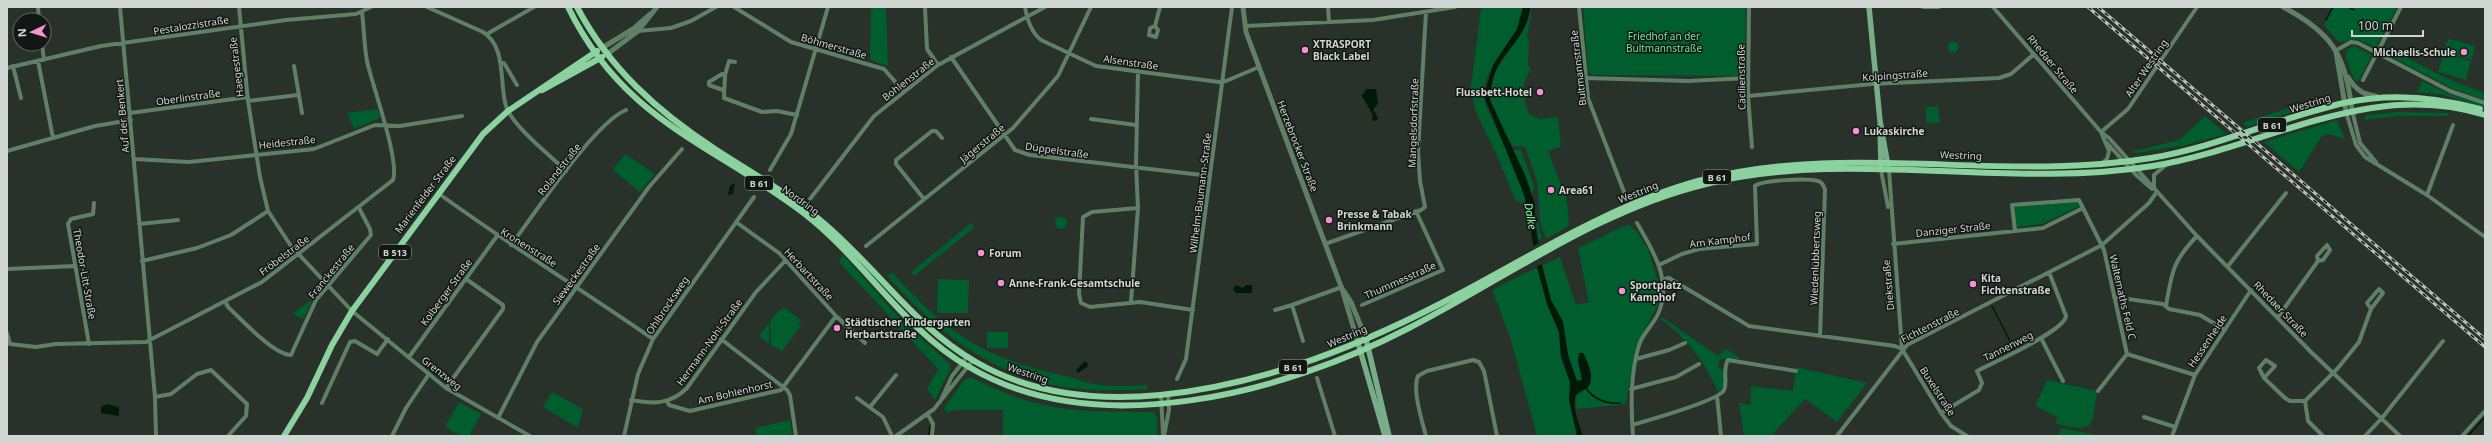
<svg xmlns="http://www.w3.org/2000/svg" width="2492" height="443" viewBox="0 0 2492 443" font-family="'Noto Sans',sans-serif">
<rect width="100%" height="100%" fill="#28312a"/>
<path fill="#005d2d" d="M871,7H886L888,66L870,60Z
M1523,7C1522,41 1483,61 1484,96C1484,103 1488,110 1491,116C1502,144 1524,174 1525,205L1515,200L1498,158L1475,110L1471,87L1481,8Z
M1530,7L1531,15L1527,37H1529L1528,65L1531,70C1519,88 1523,94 1529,114L1540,119L1558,117L1561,147L1548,151L1567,200L1569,226L1546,239L1540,222L1537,182L1525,147L1512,146C1505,132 1492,117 1490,102C1484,64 1528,43 1530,7Z
M1583,7H1746L1745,71L1736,76L1592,75L1588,71Z
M2333,7H2397L2376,48L2358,39L2339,42L2324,25Z
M2448,39L2453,40L2449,55L2471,61L2466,80L2438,72Z
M2454,40L2475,46L2472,60L2450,54Z
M1947.5 47a5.5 5.5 0 1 1 11 0a5.5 5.5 0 1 1-11 0Z
M2354,46L2372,55L2358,82L2354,79L2345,56L2348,49Z
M2388,48L2448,79L2485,93V100L2453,89L2386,54Z
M2422,81L2450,94L2485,105V108L2444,95L2417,92Z
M2326,96L2327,100L2247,127L2242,123Z
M1938,106L1940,122L1927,124L1925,107Z
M378,109L380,118L354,129L347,113Z
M2397,112L2448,113L2449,116H2398L2364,120L2366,115Z
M2205,116L2226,134L2186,145L2137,153L2130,152L2179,140Z
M2337,120L2345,139L2329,134L2322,136L2299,172L2264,142Z
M1513,150H1521L1534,186L1532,196Z
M625,154L655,174L640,192L613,170Z
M2078,202L2080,206L2042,224L2016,227L2013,207Z
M1536,215L1542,238L1538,240Z
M1055 223a6 6 0 1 1 12 0a6 6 0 1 1-12 0Z
M971,223L975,227L914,276L911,272Z
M1628,224L1637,232L1648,249L1658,281V305L1636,346L1626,404L1576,409V396L1587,388L1591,375L1588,363L1578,361L1582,380L1577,381L1568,355L1563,322L1551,300L1542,265L1560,257L1576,305L1589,302L1578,248Z
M843,255L904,323L951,365L950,370L935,400L927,389L938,369L839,262Z
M1537,267L1547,304L1559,332L1561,357L1570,382V405L1577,436H1537L1510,337L1492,290Z
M892,272C946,333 985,359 1066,376C1076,378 1085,383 1095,384C1112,387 1129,386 1147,385V389C1032,399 962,360 887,276Z
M938,279L969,280L968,313H937Z
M310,301L312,302L303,319L292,314Z
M783,307L801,320L798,324L801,326L782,351L771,345L770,321L779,310L781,311Z
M1662,317L1718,356L1726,349L1739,357L1738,359H1720L1718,367L1723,370L1724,383L1719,393C1704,363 1689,339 1660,319Z
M769,323V344L759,336Z
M987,332H1008V348H987Z
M1796,367L1867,383L1837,422L1805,399L1771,436H1744L1739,403L1750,405L1751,386L1793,391Z
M971,377C993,388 1015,398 1040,404C1076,413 1116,411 1153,412L1157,417V436H1003V410H956L947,413L944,408L964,380Z
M2047,380L2097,391L2093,419L2089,426L2078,428L2056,424L2057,417L2035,406Z
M552,392L583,409L578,428L543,407Z
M459,402L481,414L469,436H461L445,427Z
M790,420L792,436H757L755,428Z
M2061,428L2093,434L2092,436H2058Z"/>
<path fill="#001908" d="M1523,7H1530C1529,31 1511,45 1499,64C1493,74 1491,88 1490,100L1525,175L1535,204V223L1542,265L1551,300L1563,322L1568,355L1577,381L1582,380L1578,361L1579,353H1583C1588,361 1596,381 1587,388C1583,391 1578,391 1576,395C1571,406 1580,426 1583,436H1577L1569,400L1570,382L1561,357L1559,332L1547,304L1537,267L1525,197L1484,96L1493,65L1517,29Z
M1366,89H1376L1378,104L1373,109L1378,118L1376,121L1372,120L1373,115L1362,96Z
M735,183L733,194L728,195L730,186Z
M1236,285L1243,288L1246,285H1252V293H1236L1233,289Z
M1085,361L1088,364L1087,367L1078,373L1076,370Z
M107,404L119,407V416L101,413V407Z"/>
<path fill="#28312a" d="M1539,243L1542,264L1536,267L1532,247Z"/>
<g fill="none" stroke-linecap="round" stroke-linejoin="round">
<path stroke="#001908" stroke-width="1.5" d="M2350,8L2354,10
M2326,20L2333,7
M1992,306L2014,349
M1586,388C1593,399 1606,404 1620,403
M929,436L930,426
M2468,436L2485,417"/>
<path stroke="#5f8067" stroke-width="4" d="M38,7L39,20
M120,7L155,397L156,436
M239,7L248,101L260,177L268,211L291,246L352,311L446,388L530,436
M427,7L483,32C507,47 499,83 506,106C513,127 550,155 566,171
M734,7L791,42L884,69L904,92
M925,7L927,49L938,65
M1025,7C1027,19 1031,32 1041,40L1096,66L1219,82L1226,81L1259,67
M1328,7L1329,22
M1579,7L1588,98L1624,192
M1749,7L1748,96L1752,147
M1923,7H1939
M1993,7L2101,132L2109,151L2107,159L2102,163
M1155,26L1150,28L1149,35L1156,37L1158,30L1155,26L1160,7
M1245,26L1373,20L1455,7
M638,31L671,28L691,21L716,7
M487,34L534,7
M42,44L44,60
M2335,51L2351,42L2358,43L2450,91L2485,103
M951,57L1015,150L1030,155L1210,176
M38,61L53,138
M735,62L729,61L725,75L724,98L762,112L777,111L797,115
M501,63H504L517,85
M13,66L21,98
M294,66L302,113
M7,68L101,46L286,20L356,14L371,7
M1586,78L1688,81L1748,78
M2363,80L2401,7
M723,90L709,85V82L722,74L725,75
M1748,96L1872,84L1999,78L2011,74L2034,54
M248,101L298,95
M2352,110L2360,143L2376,162
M2346,112L2356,145L2365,157L2427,195L2485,237
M130,113L248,97
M1091,119L1136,125
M2101,132L2109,138L2197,236L2312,353L2400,436
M2101,132L2128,109L2197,7
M2107,143L2136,175L2152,189
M7,151L95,126L131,120
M134,159L189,162L314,149L375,125L400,126L462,116
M770,170L791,134L828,7
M1881,170L1888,207
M1889,170L1902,349L1941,413L1951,426L1967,436
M2154,188V175L2166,165
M438,193C508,244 582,290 653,339
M2427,195L2453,125
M810,199L874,116L938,65L1045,7
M924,199L896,164V160L932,131H936L942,138
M1138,208L1092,212L1083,217L1079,294L1081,303L1090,307L1140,302L1193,310
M736,222L779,253L836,316L865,343
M139,224L178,220
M2015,231L2012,205L2079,200L2104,250L2127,354
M1325,244L1421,210L1425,207L1420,181L1418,151L1426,12
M1893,244L2043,228L2083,208
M511,245C534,215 594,123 626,110
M866,246L1013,128L1058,76L1091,7
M142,261L197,248L231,235L268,211
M1659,265L1682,254L1699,249L1757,244L1755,186C1761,180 1808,178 1818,181C1822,182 1824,186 1825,190L1820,336
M2228,266L2286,193
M7,269L75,266
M1664,279L1669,278L1749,326L1895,346L1902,349
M2114,297L2163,304L2169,309L2200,315L2225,330
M225,301L228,307C241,319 274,355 291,355L316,300L371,235L370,229L359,208
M1131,302L1138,208L1136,165L1138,71
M1362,305L1443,270L1416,211
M2166,306C2172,272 2172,262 2197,236
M1275,310L1292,305
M2278,317L2318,261L2323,260L2330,250L2327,245L2317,256L2318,261
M7,333L10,344
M2041,338L2063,381
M721,339L787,390L790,395L796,436
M1303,341L1292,305L1342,287
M10,344L36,347L56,344L146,342L262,282L393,180C400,160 372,85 367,61C364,45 364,28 362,12
M89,344L68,224L71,219L93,214L94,203
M2127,354L2195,375
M409,357L497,236
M1636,359L1669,350L1685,343
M1317,378L1335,436
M2264,378L2275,366L2266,360L2259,368L2264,378L2285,398L2290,401H2305
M1177,379L1186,359L1232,7
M446,388L503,309V305L466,279
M1631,389L1676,377L1699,364
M2098,391L2127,354
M1161,394L1163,434
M1717,396L1721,436
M155,397L171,394L197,374L211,370L247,404L246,416L228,436
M857,398L883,417L892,436
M631,400C653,404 670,405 687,388L756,292L785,261
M667,401L669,405L690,411L781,390L836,316
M940,402L952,376L967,357
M322,403L350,342L355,341L377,354L388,339
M870,407L896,375
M1941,413L1979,390L1982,383L1977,371C1992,363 2065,331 2066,316L2049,272
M928,415L933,424L932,436
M2144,417L2175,427
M498,418L537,342L649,187L682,149
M1632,425C1646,421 1720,400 1724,390C1728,381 1722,370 1728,360L1796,371
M392,436L406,408L429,374
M624,436L638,374L653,339L754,197
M896,436L934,409L973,360
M1164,436L1169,410L1168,394
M1426,436C1422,421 1412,390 1418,376L1427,371L1473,360L1479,362L1484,371L1497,436
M1633,436C1631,406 1630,375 1639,345C1643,333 1653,325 1658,314C1673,281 1653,251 1637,223
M1837,436L1907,345L2102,245L2149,203L2156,193
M2172,436L2195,375L2251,290
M2323,436L2308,421L2305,401L2338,368L2359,342L2371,309L2383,293L2379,289L2367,303L2371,309
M2365,436L2382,418L2443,341
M2462,436L2485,411"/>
<path stroke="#5f8067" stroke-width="5" d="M1243,7L1246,32L1342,289L1358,343
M2283,7C2333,33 2345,55 2352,110
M602,48L633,29L650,14
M2336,52L2346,111
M606,55L638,31L657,7
M2348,77C2355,89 2363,95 2376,96
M1344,291L1351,302L1366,339"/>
<path stroke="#78ae87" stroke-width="5.5" d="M1869,7L1880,121L1888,166
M1880,125L1881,166
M1366,339L1389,436
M1358,343L1385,436"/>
<path stroke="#8cd29f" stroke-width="6" d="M568,7C624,122 712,143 805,214C864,260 904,330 969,367C1098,443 1284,393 1409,328C1506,278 1598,210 1706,184C1852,148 2005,190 2153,166C2264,148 2370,78 2485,115
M577,7C609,68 658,112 715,149C750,172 788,193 820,220C875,265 914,327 976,362C1033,395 1096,401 1160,395C1267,384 1365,344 1459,294C1536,253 1612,205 1698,181C1846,141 2000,183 2151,158C2217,147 2278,118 2344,103C2388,93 2436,97 2480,109
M542,90L602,57
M284,436L307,398L332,345L352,311L483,134L508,111L597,51"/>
<g stroke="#b9c0ba" stroke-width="3">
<path id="rail" d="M2088,7L2485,347
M2098,7L2485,339"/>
</g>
<use href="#rail" stroke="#131714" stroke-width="1.5" stroke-dasharray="4.5" stroke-linecap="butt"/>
</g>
<g fill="#f591d2" stroke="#131714" stroke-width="1.5">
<circle cx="1305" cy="50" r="4"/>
<circle cx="2464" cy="52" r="4"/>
<circle cx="1540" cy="92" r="4"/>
<circle cx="1856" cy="131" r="4"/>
<circle cx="1551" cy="190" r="4"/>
<circle cx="1329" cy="220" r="4"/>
<circle cx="981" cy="253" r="4"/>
<circle cx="1001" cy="283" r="4"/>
<circle cx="1973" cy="284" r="4"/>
<circle cx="1622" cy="291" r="4"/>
<circle cx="837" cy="328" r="4"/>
</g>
<g text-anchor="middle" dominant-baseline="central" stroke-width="3" stroke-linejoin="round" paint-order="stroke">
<g fill="#131714" stroke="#979d98" stroke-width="1">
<rect x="2258" y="118" width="28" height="14" rx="3"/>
<rect x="1703" y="170" width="28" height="14" rx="3"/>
<rect x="745" y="176" width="28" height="14" rx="3"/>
<rect x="379" y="245" width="32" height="14" rx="3"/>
<rect x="1279" y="360" width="28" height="14" rx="3"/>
</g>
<g font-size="9" font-weight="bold" fill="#d0d6d1">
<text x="2272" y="125">B 61</text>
<text x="1717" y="177">B 61</text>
<text x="759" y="183">B 61</text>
<text x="395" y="252">B 513</text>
<text x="1293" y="367">B 61</text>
</g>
<g font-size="10" fill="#d0d6d1" stroke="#131714">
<text transform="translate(191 25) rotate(-9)">Pestalozzistraße</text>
<text transform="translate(834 46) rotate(16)">Böhmerstraße</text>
<text transform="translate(1131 62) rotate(8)">Alsenstraße</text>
<text transform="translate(2053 64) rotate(50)">Rhedaer Straße</text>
<text transform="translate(236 67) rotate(-97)">Haegestraße</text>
<text transform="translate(1578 68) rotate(-97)">Bultmannstraße</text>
<text transform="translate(2146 68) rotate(-56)">Alter Westring</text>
<text transform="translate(1895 75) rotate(-4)">Kolpingstraße</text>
<text transform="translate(1741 77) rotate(-91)">Cäcilienstraße</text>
<text transform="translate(908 79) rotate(-38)">Bohlenstraße</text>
<text transform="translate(188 97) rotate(-8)">Oberlinstraße</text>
<text transform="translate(2310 103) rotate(-17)">Westring</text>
<text transform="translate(122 116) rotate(-95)">Auf der Benkert</text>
<text transform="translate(1413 123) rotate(-88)">Mangelsdorfstraße</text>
<text transform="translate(287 142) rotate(-6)">Heidestraße</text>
<text transform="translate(982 143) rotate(-39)">Jägerstraße</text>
<text transform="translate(1298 146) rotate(69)">Herzebrocker Straße</text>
<text transform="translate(1057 150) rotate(8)">Düppelstraße</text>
<text transform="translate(1961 155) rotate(2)">Westring</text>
<text transform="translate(559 169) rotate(-52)">Rolandstraße</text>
<text transform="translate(1638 192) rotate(-22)">Westring</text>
<text transform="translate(1200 193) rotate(-83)">Wilhelm-Baumann-Straße</text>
<text transform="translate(425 194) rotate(-53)">Marienfelder Straße</text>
<text transform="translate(801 200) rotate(36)">Nordring</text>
<text transform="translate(1953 229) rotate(-6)">Danziger Straße</text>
<text transform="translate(1720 240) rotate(-7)">Am Kamphof</text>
<text transform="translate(529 247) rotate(32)">Kronenstraße</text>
<text transform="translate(284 255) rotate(-37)">Fröbelstraße</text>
<text transform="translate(1815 258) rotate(-88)">Wiedenlübbertsweg</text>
<text transform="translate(331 271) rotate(-51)">Franckestraße</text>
<text transform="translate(85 274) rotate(80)">Theodor-Litt-Straße</text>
<text transform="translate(576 274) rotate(-54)">Sieweckestraße</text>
<text transform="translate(809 274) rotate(47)">Herbartstraße</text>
<text transform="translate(1400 280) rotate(-24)">Thummesstraße</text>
<text transform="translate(1888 285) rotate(-95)">Diekstraße</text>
<text transform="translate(446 292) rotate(-54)">Kolberger Straße</text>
<text transform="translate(2123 297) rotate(77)">Waltemaths Feld C</text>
<text transform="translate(667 305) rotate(-56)">Ohlbrocksweg</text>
<text transform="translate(2281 309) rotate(46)">Rhedaer Straße</text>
<text transform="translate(1930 325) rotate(-27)">Fichtenstraße</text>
<text transform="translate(1347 336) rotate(-23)">Westring</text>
<text transform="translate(2207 341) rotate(-56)">Hessenheide</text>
<text transform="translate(709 342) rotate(-54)">Hermann-Nohl-Straße</text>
<text transform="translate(2008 346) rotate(-27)">Tannenweg</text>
<text transform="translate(442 373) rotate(38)">Grenzweg</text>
<text transform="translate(1028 373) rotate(19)">Westring</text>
<text transform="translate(1938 391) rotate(57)">Buxelstraße</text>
<text transform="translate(735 392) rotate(-13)">Am Bohlenhorst</text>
</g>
<g font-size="10" fill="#72e296" stroke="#131714">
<text x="1664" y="36">Friedhof an der<tspan x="1664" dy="12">Bultmannstraße</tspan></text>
</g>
<g font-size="10" font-weight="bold" fill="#d0d6d1" stroke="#131714" text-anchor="start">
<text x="1313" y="44">XTRASPORT<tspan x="1313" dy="12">Black Label</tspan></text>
<text x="2456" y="52" text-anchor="end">Michaelis-Schule</text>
<text x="1532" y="92" text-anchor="end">Flussbett-Hotel</text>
<text x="1864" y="131">Lukaskirche</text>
<text x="1559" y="190">Area61</text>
<text x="1337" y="214">Presse &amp; Tabak<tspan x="1337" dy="12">Brinkmann</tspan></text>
<text x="989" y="253">Forum</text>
<text x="1981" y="278">Kita<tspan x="1981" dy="12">Fichtenstraße</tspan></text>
<text x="1009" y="283">Anne-Frank-Gesamtschule</text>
<text x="1630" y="285">Sportplatz<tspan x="1630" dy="12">Kamphof</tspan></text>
<text x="845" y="322">Städtischer Kindergarten<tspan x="845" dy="12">Herbartstraße</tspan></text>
</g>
<g font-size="11" font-style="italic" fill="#87f6aa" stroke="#131714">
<text transform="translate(1531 216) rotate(80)">Dalke</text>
</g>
</g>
<rect width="2492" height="443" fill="none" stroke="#d0d6d1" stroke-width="16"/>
<g transform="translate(32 32) rotate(266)"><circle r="19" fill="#131714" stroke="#5f6360"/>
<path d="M0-3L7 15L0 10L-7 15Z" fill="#f591d2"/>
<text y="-6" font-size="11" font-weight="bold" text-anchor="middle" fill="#d0d6d1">N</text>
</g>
<path d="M2352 30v6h71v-6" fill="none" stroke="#d0d6d1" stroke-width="2"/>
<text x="2358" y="30" font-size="12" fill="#d0d6d1" stroke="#131714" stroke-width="3" paint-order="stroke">100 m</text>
</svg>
